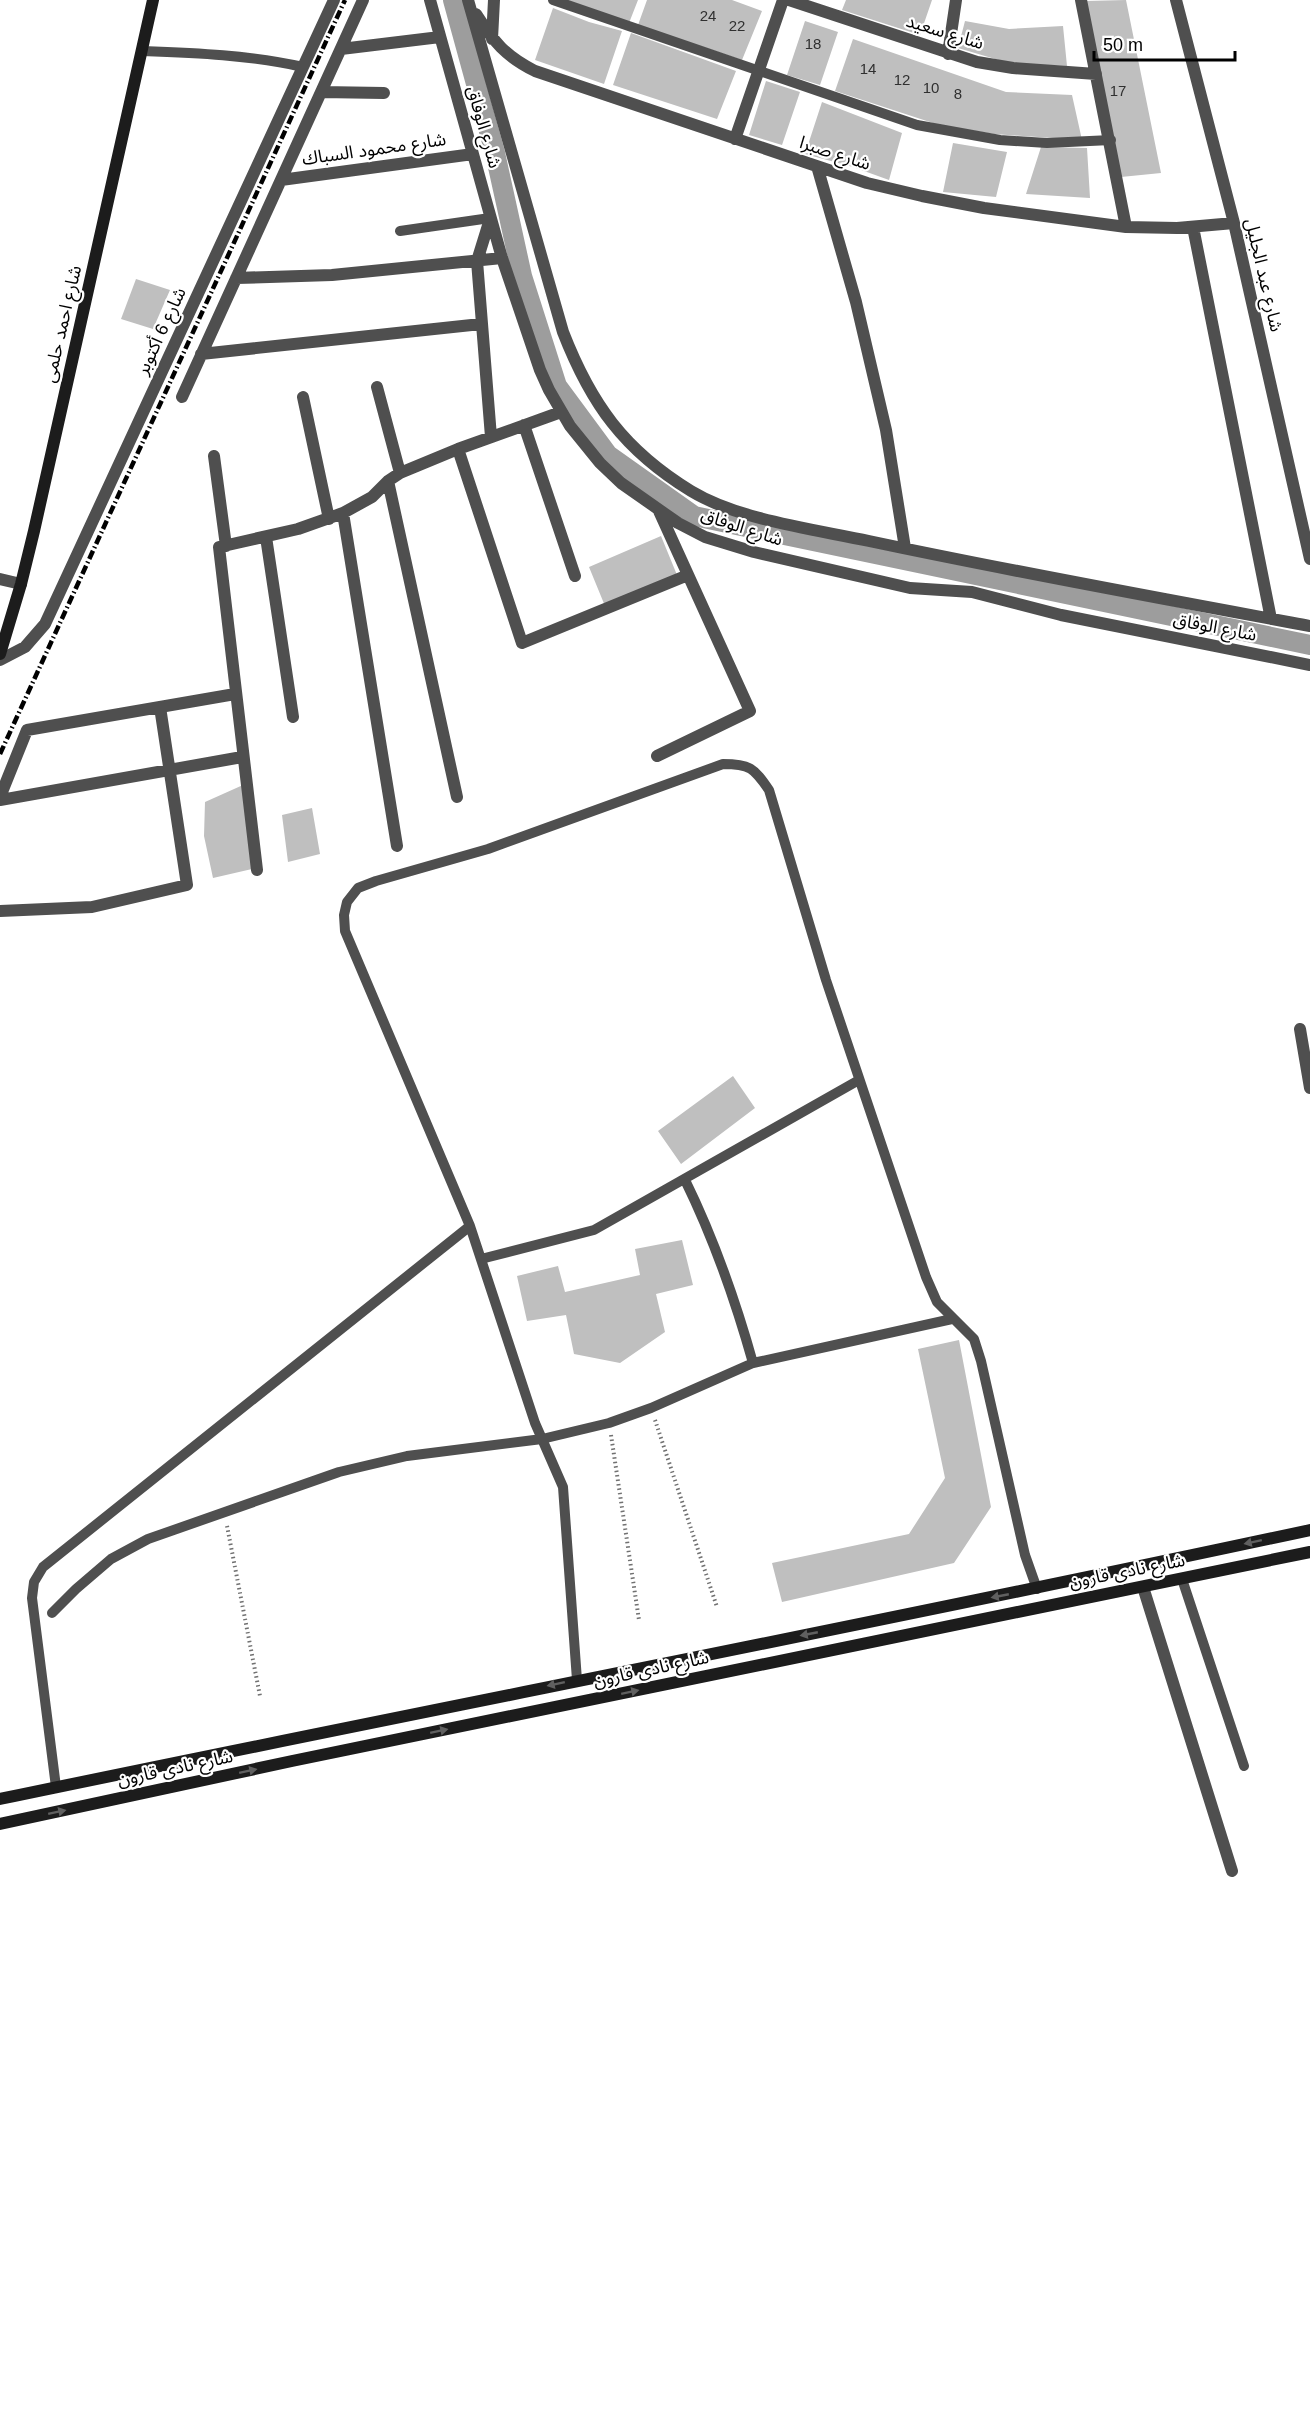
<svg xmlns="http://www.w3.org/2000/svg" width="1310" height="2431" viewBox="0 0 1310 2431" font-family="Helvetica,'Noto Sans Arabic',sans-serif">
<rect width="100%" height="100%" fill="#fff"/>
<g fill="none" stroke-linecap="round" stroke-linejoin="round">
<path stroke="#9d9d9d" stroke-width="20" d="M453,0L495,153L522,276L557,386L608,455L694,516L1310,645"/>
</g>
<path fill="#bfbfbf" d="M562,0H638L629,23Z
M647,0H732L762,11L742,60L638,25Z
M846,0H932L920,35L842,10Z
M1126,0L1161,173L1121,177L1086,1Z
M553,8L589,22L622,31L604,84L535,60Z
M805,21L838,32L820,85L787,75Z
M965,21L1009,29L1063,26L1067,66L1012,64L958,48Z
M631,33L736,71L717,119L613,85Z
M853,39L1006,92L1072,95L1082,140L994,134L939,125L835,91Z
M766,81L800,92L782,145L749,135Z
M822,102L902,133L889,180L853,167L805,154Z
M953,143L1007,152L996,197L943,192Z
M1041,147L1087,148L1090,198L1026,194Z
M136,279L170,290L153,329L121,319Z
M661,536L677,575L605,606L589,567Z
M243,785L252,869L213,878L204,836L205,802Z
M312,808L320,854L288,862L282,815Z
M733,1076L755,1108L681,1164L658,1131Z
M682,1240L693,1285L656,1294L665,1332L620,1363L574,1354L566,1315L527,1321L517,1276L558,1266L565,1292L640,1275L635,1249Z
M959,1340L991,1507L954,1563L782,1602L772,1563L909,1534L945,1478L918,1349Z"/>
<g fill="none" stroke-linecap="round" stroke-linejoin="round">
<path stroke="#717171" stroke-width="4" stroke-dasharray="1.5 3" stroke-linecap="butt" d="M655,1420L717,1607
M611,1435L639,1620
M227,1526L260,1696"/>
<path stroke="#4f4f4f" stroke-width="10" d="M553,0L917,125L1000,140L1047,143L1111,140
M142,51C197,53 249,55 303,67
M400,231L490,218
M685,1180C714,1239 735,1299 753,1363
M481,1259L594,1230L859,1080
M1182,1579L1244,1766
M52,1613L76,1589L111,1559L148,1539L339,1472L407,1456L542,1439L609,1423L651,1408L753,1363L952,1319
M577,1680L563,1487L535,1423L470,1226L345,931L344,915L347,902L358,888L376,881L488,849L723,764C750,764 754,768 769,790L826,980L926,1277L937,1302L974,1339L981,1361L1025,1555L1037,1589
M56,1787L32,1598L34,1582L43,1567L470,1226"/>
<path stroke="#4f4f4f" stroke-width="12" d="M430,0L502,258L540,370L549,390L570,426L600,463L621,483L678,523L705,537L754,552L910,588L972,592L1061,615L1310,665
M468,0L563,332C591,404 624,450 691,491C739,520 813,529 869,541C1015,572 1163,599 1310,626
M789,0L977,62L1013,68L1096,74
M1081,0L1126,227
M1176,0L1234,223L1310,559
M476,14C494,42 505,56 535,71L867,183L922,196L984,208L1126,227L1177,228L1234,223
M492,39L494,0
M341,49L440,37
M948,54L956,0
M321,92L384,93
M735,139L783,0
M817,166L856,302L886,430L905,548
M281,180L473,154
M490,219L477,261L491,437
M1193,227L1271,619
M236,278L332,275L502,258
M201,354L481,324
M377,387L400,473
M182,397L363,0
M303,397L329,519
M524,425L575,576
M458,449L522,643L688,575
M214,456L226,546
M388,481L457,797
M266,537L293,717
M0,579L21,584
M0,660L25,647L45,624L334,0
M657,756L750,711L659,511
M0,797L27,730L235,694
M0,800L242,757
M397,846L343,513L372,497L388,481L400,473L458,449L561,412
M257,870L219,547L298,529L343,513
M0,911L92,907L187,885L160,707
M1300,1029L1310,1088
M1143,1587L1232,1871"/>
<path stroke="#1c1c1c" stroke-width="12" d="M0,654L21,584L34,531L153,0
M0,1799C436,1708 874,1624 1310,1530
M0,1824L292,1761L1310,1552"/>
<path stroke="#000" stroke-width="4.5" stroke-dasharray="9 3 1.5 3" stroke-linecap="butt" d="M0,754L345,0"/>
</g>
<defs><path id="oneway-solid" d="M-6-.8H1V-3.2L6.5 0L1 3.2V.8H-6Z" transform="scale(1.5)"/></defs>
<g fill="#606060">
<use href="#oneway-solid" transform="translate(1253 1542) rotate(168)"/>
<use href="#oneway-solid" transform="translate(1000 1596) rotate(169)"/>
<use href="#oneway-solid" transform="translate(809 1634) rotate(169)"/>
<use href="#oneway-solid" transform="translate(556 1684) rotate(168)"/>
<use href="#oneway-solid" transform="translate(630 1692) rotate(-12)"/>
<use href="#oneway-solid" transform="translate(439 1731) rotate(-12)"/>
<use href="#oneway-solid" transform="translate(248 1771) rotate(-12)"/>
<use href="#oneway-solid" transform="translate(57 1812) rotate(-12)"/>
</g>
<g text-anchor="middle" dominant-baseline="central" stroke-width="4.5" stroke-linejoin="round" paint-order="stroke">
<g font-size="15" fill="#303030">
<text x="708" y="15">24</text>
<text x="737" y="25">22</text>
<text x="813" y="43">18</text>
<text x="868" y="68">14</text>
<text x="902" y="79">12</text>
<text x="931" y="87">10</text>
<text x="1118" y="90">17</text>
<text x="958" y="93">8</text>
</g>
<g font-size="18" fill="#000" stroke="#fff">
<text transform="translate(945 32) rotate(17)">شارع سعيد</text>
<text transform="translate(484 127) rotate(74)">شارع الوفاق</text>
<text transform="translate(374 149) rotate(-8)">شارع محمود السباك</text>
<text transform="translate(835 153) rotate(18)">شارع صبرا</text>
<text transform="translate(1264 275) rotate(77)">شارع عبد الجليل</text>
<text transform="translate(62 324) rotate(-77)">شارع احمد حلمى</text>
<text transform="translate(161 331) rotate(-65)">شارع 6 أكتوبر</text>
<text transform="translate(742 527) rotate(18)">شارع الوفاق</text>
<text transform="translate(1215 627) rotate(11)">شارع الوفاق</text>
<text transform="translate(1127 1571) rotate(-11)">شارع نادى قارون</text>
<text transform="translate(651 1669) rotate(-12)">شارع نادى قارون</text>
<text transform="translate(175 1768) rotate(-12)">شارع نادى قارون</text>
</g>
</g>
<path d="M1094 51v9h141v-9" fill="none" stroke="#000000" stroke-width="3"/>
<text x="1103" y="51" font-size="18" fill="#000000" stroke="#ffffff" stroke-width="4.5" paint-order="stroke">50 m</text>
</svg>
